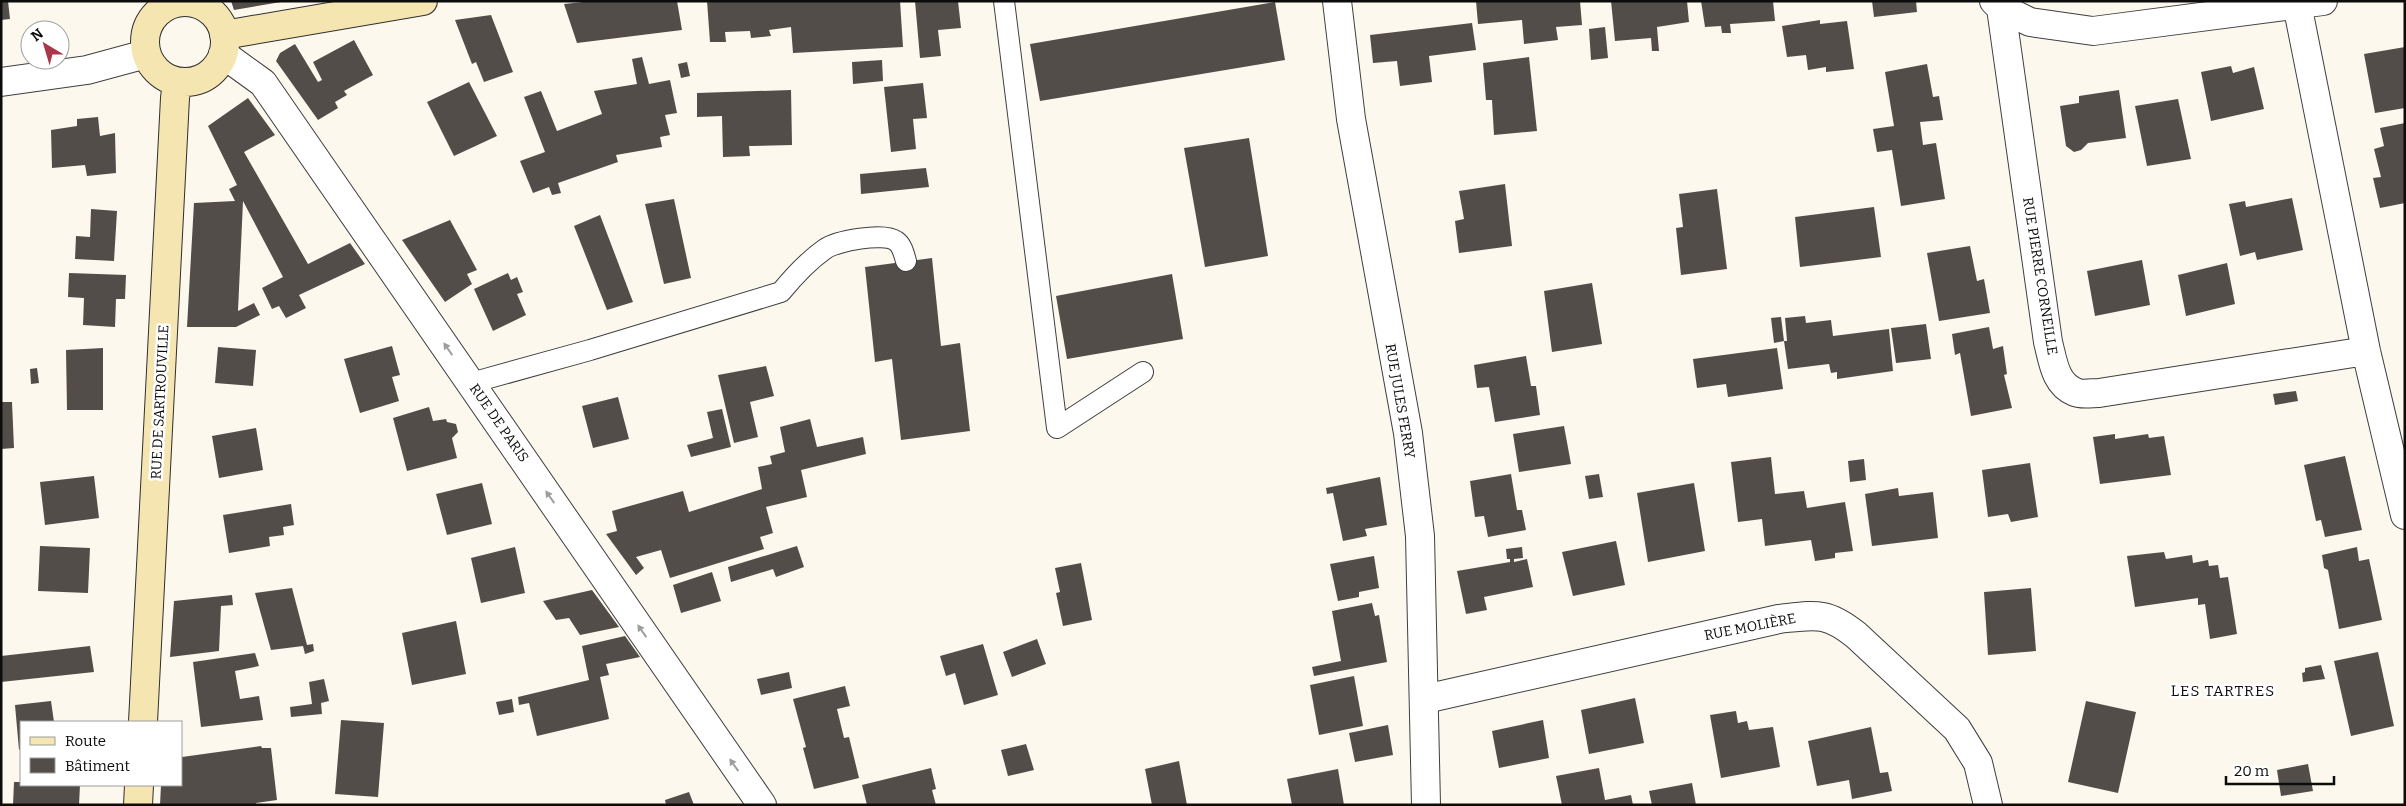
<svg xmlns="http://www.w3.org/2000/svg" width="2406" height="806" viewBox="0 0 2406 806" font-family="Bitter,serif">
<rect width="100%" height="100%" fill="#fdf8ee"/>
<path fill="#534d4a" d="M1,1H8L10,19L1,20Z
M231,1H281V2L234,10Z
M593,1H677L682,30L577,43L564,4Z
M707,1H900L903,47L793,53L791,27L769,30L771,36L751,38L750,31L725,32L726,42H710Z
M915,1H958L961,28L938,30L941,56L920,58Z
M1476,1H1580L1582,25L1556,27L1558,40L1524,44L1522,20L1478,24Z
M1611,1H1687L1689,22L1657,27L1659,51H1652L1651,38L1615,41Z
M1701,1H1773L1775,21L1730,24L1731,33H1722L1721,26L1705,27Z
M1872,1H1916L1917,12L1874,17Z
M1275,2L1285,60L1040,101L1030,44Z
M491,15L513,72L484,82L476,62L472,64L455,20Z
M1820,20V24L1847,21L1854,69L1826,72V67L1808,70L1806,55L1787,57L1782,26Z
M1472,23L1476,50L1429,56L1432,82L1400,86L1397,61L1373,63L1370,35Z
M1605,27L1608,58L1591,60L1589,29Z
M354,40L373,75L344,91L347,95L335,102L338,108L318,120L276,61L280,53L295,44L318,82L322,80L313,62Z
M2405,47V108L2375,113L2364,54Z
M642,57L649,84L670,80L677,113L665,115L670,135L660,137L662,147L616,155L618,162L558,183L561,193L552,195L549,187L533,193L520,161L545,152L524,97L541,91L557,131L602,114L594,91L637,84L632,59Z
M1529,57L1537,131L1494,135L1492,100H1486L1483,63Z
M882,60L883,81L853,84L852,62Z
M687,62L690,76L681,78L678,64Z
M1927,64L1933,97L1939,96L1943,120L1920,122L1923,145L1936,143L1945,199L1901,206L1892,150L1877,152L1873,129L1894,126L1885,72Z
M2231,66L2233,73L2254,67L2264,109L2211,121L2201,72Z
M469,82L497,136L454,156L427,102Z
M923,83L927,118L913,119L916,149L891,152L884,87Z
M791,90L792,145L749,146L750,156L723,157L722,116L697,117V93Z
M2119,90L2126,138L2088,143L2081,150L2074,152L2066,146L2060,106L2079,103V96Z
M248,98L275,135L244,152L308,264L350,243L365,264L299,295L306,308L286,318L279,306L272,309L262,288L283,277L243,201L238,311L254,303L260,315L236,327H187L194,203L235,201L229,189L237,185L208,126Z
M2178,99L2191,159L2147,166L2135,106Z
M98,117L100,136L115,133L116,173L87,176L85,165L52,168L51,130L77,126V119Z
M2405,123V203L2380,208L2373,178L2381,177L2374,149L2384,146L2380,128Z
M1249,138L1268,256L1205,267L1184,148Z
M926,168L929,187L861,194L860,174Z
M1505,184L1512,246L1459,253L1455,221L1464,219L1459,191Z
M1717,189L1727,269L1681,275L1676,228L1683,227L1679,194Z
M2292,198L2303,250L2257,260L2255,252L2240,256L2229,204L2245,201L2246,207Z
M674,199L691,278L664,284L645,204Z
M1874,207L1881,257L1800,267L1795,217Z
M91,209L117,211L114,261L75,259L76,236L90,237Z
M600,215L633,302L607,310L574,226Z
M450,220L477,270L467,274L472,284L445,302L402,240Z
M1970,246L1977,281L1984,279L1990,313L1939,321L1927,253Z
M932,258L941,346L960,343L970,431L901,440L892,359L875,362L865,267Z
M2142,260L2150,305L2095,316L2087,271Z
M2227,263L2235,304L2186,316L2178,275Z
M69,273L126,275L125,299H116L115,327L83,325L84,298L68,297Z
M508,273L511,280L517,277L523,292L517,294L526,315L493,331L474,289Z
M1172,274L1183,339L1067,359L1056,296Z
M1592,283L1602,344L1552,352L1544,291Z
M1805,316L1806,323L1831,320L1833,336L1889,329L1893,371L1837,379V372L1831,373L1829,364L1788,369L1784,341L1774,343L1771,318L1781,317L1784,341H1787L1785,318Z
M1926,324L1931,359L1896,363L1891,328Z
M1989,327L1993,349L2003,346L2007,374L2004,375L2012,408L1971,416L1960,353L1955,355L1952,334Z
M392,346L400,375L392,377L399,401L360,413L344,359Z
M218,347L256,350L253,386L215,383Z
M103,348V410H67L66,350Z
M1777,348L1783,389L1728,397L1726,384L1697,388L1693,359Z
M1526,356L1531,386H1536L1540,415L1495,422L1489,387L1477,388L1474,365Z
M766,366L774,396L750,402L758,437L734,443L718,375Z
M37,368L39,383L31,384L30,369Z
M2296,391L2298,401L2275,405L2273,394Z
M618,397L629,439L593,448L582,406Z
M1,402H12L14,448L1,449Z
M429,407L433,421L446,419L447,422L456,424L458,432L452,438L457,458L407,471L393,418Z
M722,409L731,447L691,457L687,445L713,438L707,412Z
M810,419L817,447L863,437L866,454L801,470L807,497L766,507L773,533L760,537L764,549L670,578L661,550L636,557L644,568L636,575L606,534L617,531L612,511L683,491L689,512L762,489L758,467L772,464L770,456L785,452L780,427Z
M1564,426L1571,464L1519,472L1513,434Z
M256,428L263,470L219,478L212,436Z
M2115,434V439L2148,434L2149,438L2164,436L2171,475L2100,484L2093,437Z
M2345,456L2362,530L2325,537L2321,520L2316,521L2304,465Z
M1771,457L1775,494L1804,491L1807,508L1845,502L1853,551L1835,553V558L1815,561L1811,540L1765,546L1762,519L1738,522L1731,462Z
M1864,459L1866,480L1850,482L1848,461Z
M2030,463L2038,517L2011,522L2008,514L1988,517L1982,470Z
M1511,474L1517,510H1522L1526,530L1488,537L1484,516L1475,517L1470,481Z
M1599,474L1603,497L1589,499L1585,476Z
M94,476L99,518L45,525L40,482Z
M1380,477L1387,525L1365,529L1367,536L1343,541L1333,493L1327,494L1326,488Z
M482,483L492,524L447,535L436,494Z
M1694,483L1705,551L1648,562L1637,493Z
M1898,488L1899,496L1933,492L1938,538L1872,546L1865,494Z
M291,504L294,525L283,527L284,535L269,537L270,546L229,553L223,515Z
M1616,541L1625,585L1573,596L1562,552Z
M40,546L90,548L88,593L38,591Z
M797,546L804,567L776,577L773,569L731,582L728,567Z
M515,547L525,593L481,603L471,558Z
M1522,547L1523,558L1514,559V562L1527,559L1533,587L1484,597L1487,610L1466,614L1457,571L1510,562V559H1507L1506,549Z
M2357,547L2359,561L2369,559L2382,620L2339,629L2328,570L2324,568L2322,555Z
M2164,552L2166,559L2192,555L2193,563L2208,560L2209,566L2218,565L2220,578L2228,577L2237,634L2210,639L2205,604L2198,605V598L2135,607L2127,556Z
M1374,556L1379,588L1359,592V597L1338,601L1330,564Z
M1081,563L1092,620L1063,626L1056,593L1060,592L1055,568Z
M712,572L721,601L681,613L673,585Z
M292,588L307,645L313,644L314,651L305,654L303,646L271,650L255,593Z
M2031,588L2036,651L1988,655L1984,592Z
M592,590L619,627L580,635L569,618L556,620L543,601Z
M232,595L233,605L221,606L219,651L170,657L174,601Z
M1372,603L1375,616L1379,615L1387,662L1314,676L1312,667L1341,661L1332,611Z
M456,621L466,674L412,685L402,633Z
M625,636L640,657L606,664L609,675L600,677L609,719L537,736L529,703L519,705L518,697L589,680L582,646Z
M1037,639L1046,664L1012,677L1003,652Z
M983,644L998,695L964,705L955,673L946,676L940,656Z
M90,646L94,672L1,682V656Z
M2378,652L2394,726L2351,736L2334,661Z
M255,653L259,666L235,671L240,699L259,696L263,720L201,727L193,662Z
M2321,665L2325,679L2303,682L2302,673L2305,672V668Z
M789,672L792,688L761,695L757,679Z
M1354,676L1363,726L1319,735L1310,685Z
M324,679L329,701L321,703L322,714L291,717L290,707L312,704L309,682Z
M845,686L850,706L837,709L844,738L849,737L859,778L814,789L803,748L806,747L793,699Z
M1635,698L1644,743L1589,754L1581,710Z
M512,699L514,712L499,715L496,702Z
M51,701L54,722H21V749L19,750L15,705Z
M2086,701L2136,712L2118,793L2068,782Z
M1736,711L1738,723L1747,721L1749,730L1773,727L1780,767L1721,778L1710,715Z
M341,720L384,723L378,797L335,794Z
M1543,720L1549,758L1499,768L1492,731Z
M1388,725L1393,755L1355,762L1349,733Z
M1871,727L1880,773L1888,772L1892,791L1852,799L1849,780L1817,786L1808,741Z
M1026,744L1034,770L1008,776L1001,750Z
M261,746L262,748H271L277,800L256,803V805H160L161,785H181L182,757Z
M1179,761L1187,805H1152L1145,769Z
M2308,764L2313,791L2281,796L2277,770Z
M931,768L936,789L932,790L936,805H867L862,785Z
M1599,768L1605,800L1631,795L1633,805H1562L1556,776Z
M1338,769L1344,805H1292L1287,779Z
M14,782H21V785H80L79,805H13Z
M1692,783L1696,805H1652L1649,791Z
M689,792L694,805H666L665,800Z"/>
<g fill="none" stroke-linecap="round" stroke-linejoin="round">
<g stroke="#3f3f3f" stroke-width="22">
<path id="service" d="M1004,1L1057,428L1143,372
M471,383L590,350L781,292C794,276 808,261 825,249C836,241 884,232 896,241C902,245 904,254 906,261"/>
</g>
<g stroke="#3f3f3f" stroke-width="30">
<path id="minor" d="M1994,1L2001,8L2030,22L2093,31L2323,1
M185,2V1
M2297,4L2366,351L2405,515
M2001,8L2048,342C2053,361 2055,384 2075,392C2081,395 2092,393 2099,393L2366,351
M223,54L263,83L762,805
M1425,699L1779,619C1815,615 1826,611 1856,635L1957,729L1978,763L1988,805"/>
</g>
<g stroke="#3f3f3f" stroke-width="30">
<path id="tertiary" d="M1337,1L1351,119L1408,433L1420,536L1426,805
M1,82L87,70L146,54"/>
</g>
<g stroke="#2e2e2e" stroke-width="30">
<path id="secondary" d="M145 42a40 40 0 1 1 80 0a40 40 0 1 1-80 0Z
M224,35L423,1
M143,722L175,98L177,82
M138,805L139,785"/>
</g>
<use href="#service" stroke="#fff" stroke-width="20"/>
<use href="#minor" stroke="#fff" stroke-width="28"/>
<use href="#tertiary" stroke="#fff" stroke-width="28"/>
<use href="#secondary" stroke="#f4e5b1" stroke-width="28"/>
</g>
<defs><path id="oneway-solid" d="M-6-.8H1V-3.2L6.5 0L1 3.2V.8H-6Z" transform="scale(1.25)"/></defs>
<g fill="#9e9e9e">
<use href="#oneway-solid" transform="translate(448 349) rotate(-125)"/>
<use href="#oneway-solid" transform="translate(550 497) rotate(-125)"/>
<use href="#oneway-solid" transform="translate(642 631) rotate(-125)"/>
<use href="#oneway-solid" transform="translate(734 765) rotate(-125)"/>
</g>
<g text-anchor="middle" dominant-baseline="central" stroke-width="5" stroke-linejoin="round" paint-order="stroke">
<g font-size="14" fill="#0c0c0c" stroke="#fff">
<text transform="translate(2040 276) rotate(81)">RUE PIERRE CORNEILLE</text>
<text transform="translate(1400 401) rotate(80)">RUE JULES FERRY</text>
<text transform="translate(160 402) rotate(-87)">RUE DE SARTROUVILLE</text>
<text transform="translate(499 423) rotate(55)">RUE DE PARIS</text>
<text transform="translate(1750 627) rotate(-11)">RUE MOLIÈRE</text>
</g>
<g font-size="15" letter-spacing="1" fill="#0c0c0c" stroke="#fff">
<text x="2223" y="691">LES TARTRES</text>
</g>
</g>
<rect width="2406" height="806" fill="none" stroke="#0c0c0c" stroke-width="5"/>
<rect x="20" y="721" width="162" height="65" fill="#ffffff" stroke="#9e9e9e"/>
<rect x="30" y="737" width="25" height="8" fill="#f4e5b1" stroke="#9e9e9e"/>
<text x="65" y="746" font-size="15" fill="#0c0c0c">Route</text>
<rect x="30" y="758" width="25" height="15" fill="#534d4a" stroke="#9e9e9e"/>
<text x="65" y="771" font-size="15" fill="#0c0c0c">Bâtiment</text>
<g transform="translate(45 45) rotate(322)"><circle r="24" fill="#ffffff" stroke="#9e9e9e"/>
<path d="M0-4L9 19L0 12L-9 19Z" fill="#aa3749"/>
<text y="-8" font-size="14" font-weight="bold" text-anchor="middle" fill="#0c0c0c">N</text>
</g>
<path d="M2226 776v8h108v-8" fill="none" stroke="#0c0c0c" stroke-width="2.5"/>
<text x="2234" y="776" font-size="15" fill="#0c0c0c" stroke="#ffffff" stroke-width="4" paint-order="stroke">20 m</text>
</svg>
